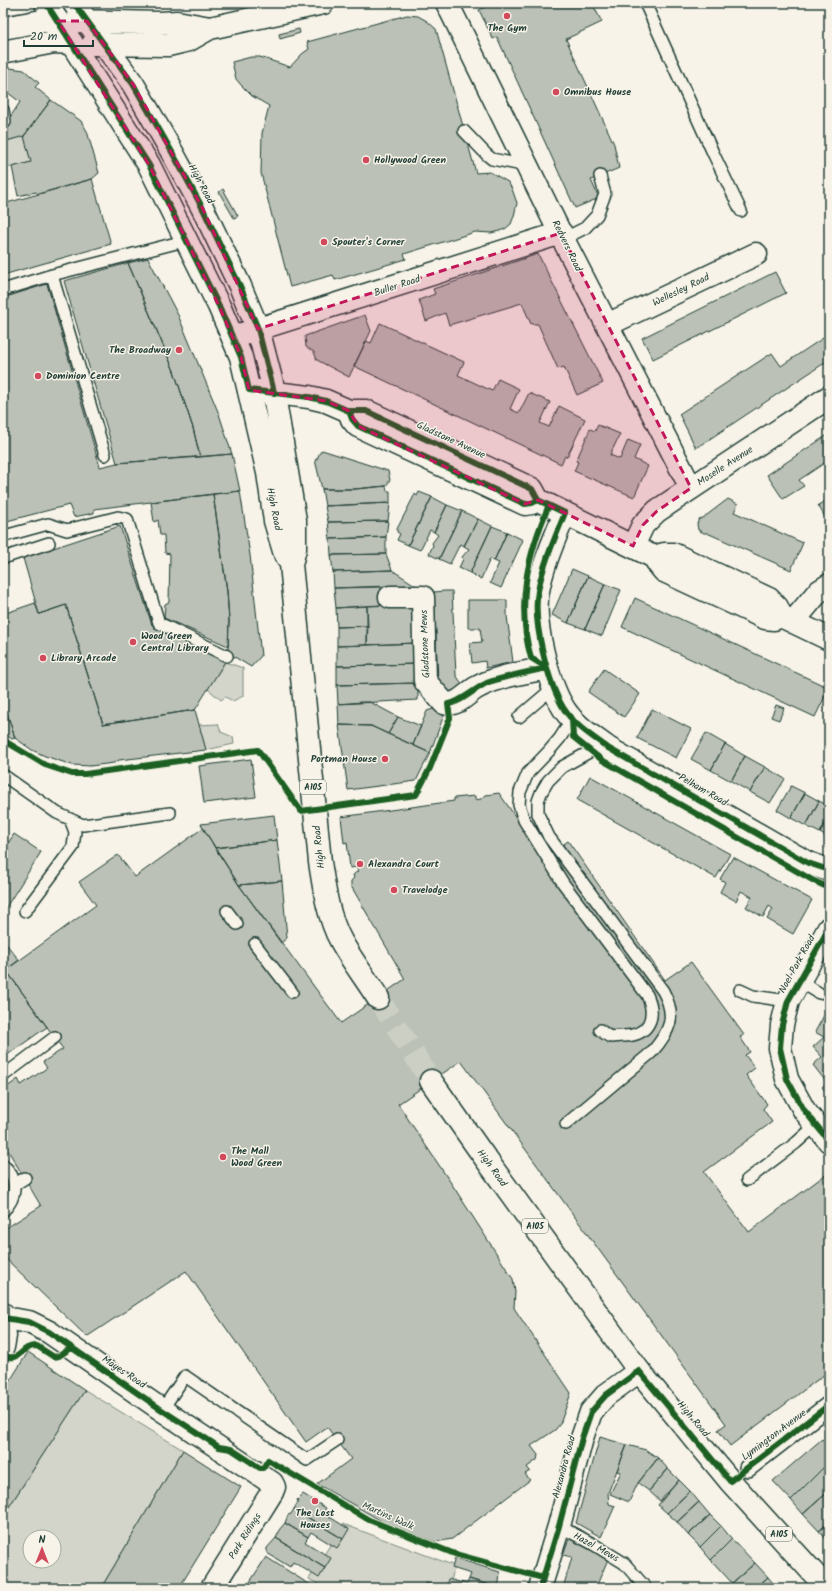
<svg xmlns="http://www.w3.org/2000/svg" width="832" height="1591" viewBox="0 0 832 1591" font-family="Kalam,sans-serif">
<rect width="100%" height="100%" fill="#f7f3e8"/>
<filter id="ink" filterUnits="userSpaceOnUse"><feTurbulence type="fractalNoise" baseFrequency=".025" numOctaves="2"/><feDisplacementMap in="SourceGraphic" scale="8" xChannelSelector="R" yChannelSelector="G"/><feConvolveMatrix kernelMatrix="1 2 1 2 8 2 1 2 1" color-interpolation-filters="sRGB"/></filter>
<g filter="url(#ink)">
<path fill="#d3d5ca" stroke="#79897f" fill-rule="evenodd" d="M24,136L31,162L3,169V142Z
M225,662L243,668V696L233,701L225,697L221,700L208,689Z
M218,724L221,732L233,737L234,744L206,750L199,725Z
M85,1390L183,1450L101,1588H3V1516ZM30,1537H54V1561H30Z
M343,1524L455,1566L449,1588H325L309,1579Z"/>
<path fill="#bbc1b6" stroke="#1f3d34" d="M494,3H592L602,22L566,39L614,144L619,168L591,180L599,198L575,208L497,37L493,39L479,10Z
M407,15L418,16L427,21L436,29L476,173L490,172L508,182L512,189L517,203L514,216L511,224L505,229L499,231L491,233L475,232L404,254L406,259L376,268L335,280L333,275L290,287L261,173L262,133L269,106L252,96L241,85L236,79L232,62L251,57H260L290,67L302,54L309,49L307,42Z
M299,29L300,33L280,39L279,34Z
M3,67L24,70L39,83L35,87L51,100L24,136L3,142V123L7,122L20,102L7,92L3,85Z
M51,100L81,121L87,131L99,173L92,179L38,194L36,192L18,196L12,167L31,162L24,136Z
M92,179L111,244L3,275V204Z
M223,189L238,216L234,218L219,192Z
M538,254L603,383L577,395L564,367L558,369L538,324H531L522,303L449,325L445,313L426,321L419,300L435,294L433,289Z
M148,258L178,315L219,414L232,454L200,457L193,428L174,371L128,263Z
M128,263L174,371L193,428L200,457L117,463L64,281Z
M775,272L786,293L653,359L642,338Z
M47,284L100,467L117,463L232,454L240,491L94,509V513L74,517L69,505L3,522V298Z
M365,315L371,331L349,377L317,360L314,352L306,347L305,336Z
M380,323L464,362L458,375L492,391L498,379L519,389L510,409L519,413L529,393L550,402L540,423L549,427L559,406L585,419L567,457L565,456L561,464L354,366L366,341L371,343Z
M829,334V360L696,448L679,414L772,353L781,366Z
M598,425L620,434L610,455L620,459L628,440L640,445L634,459L648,466L634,497L574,471L578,462L576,461L590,429L595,431Z
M829,434V460L799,480L804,486L783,499L767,475Z
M322,450L388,471L390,480L386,486L355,489H322L315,460L317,459L319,454Z
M386,486L387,491H390V503L325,506L322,489H355Z
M240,491L250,555L261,656L251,667L228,653L229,621L227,591L213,494Z
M419,492L432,497L408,545L397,540L400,534L397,532V529L415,494L417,496Z
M213,494L227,591L229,621L228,646L164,618L165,604L169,602L170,554L165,553L164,535H160L158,520L154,522L151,502Z
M432,497L447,505L434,532L430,530L420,550L408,545Z
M728,499L738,504L734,512L803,543L791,570L707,533H704L698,530L697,524L699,519L703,518Z
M829,499V524L818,505Z
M390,503L388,521L328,522L325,506Z
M447,505L462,511L439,559L429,554L433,545L432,543L438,535L434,532Z
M462,511L478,519L464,546L460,544L450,564L439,559Z
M478,519L492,526L470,573L459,568L463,559L462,557L469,549L464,546Z
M388,521L386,537L330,539L328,522Z
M120,526L152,625L226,660L195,710L103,724L66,605L39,614L23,558Z
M492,526L507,532L494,561L490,559L481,579L470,573Z
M507,532L523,540L501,588L490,583L499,563L494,561Z
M386,537V554L331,555L330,539Z
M386,554L392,570L333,572L331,555Z
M572,569L588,576L568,623L552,615Z
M392,570L415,585L334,588L333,572Z
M588,576L605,584L585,629L568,623Z
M605,584L621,590L602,636L585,629Z
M381,587V605L336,608L334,588Z
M445,591H452L456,675L462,684L449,695L438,681L434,592Z
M635,598L829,688L815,717L622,627Z
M468,600H507V616L513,662L486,668L485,661L472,663L470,643L482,642L480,628H468Z
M35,603L39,614L66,605L103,724L195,710L206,750L119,760L114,763L90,766L72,765L45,756L32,750L15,738L3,701V614Z
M416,604L417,643L367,645V606Z
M367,606L368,626L337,627L336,608Z
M368,626L367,645L337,646V627Z
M417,643L418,664L337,666V646Z
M418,664V683L337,685V666Z
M604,669L640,694L624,717L588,692Z
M418,683V700L338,704L337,685Z
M3,701L15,738L12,739L3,733Z
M362,702H370L398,717L388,734L371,726L339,725L338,704Z
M776,705L784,708L779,720L771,717Z
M436,708L445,712L430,753L413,745L427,711Z
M652,709L691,729L676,758L637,738Z
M398,717L421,726L413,745L388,734Z
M339,725L371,726L430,753L416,781L348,790Z
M706,733L725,744L711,770L691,759Z
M725,744L745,756L731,781L711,770Z
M745,756L765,767L750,792L731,781Z
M251,759L256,797L204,803L199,766Z
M765,767L785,779L770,803L750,792Z
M590,776L730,854L716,878L577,800Z
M791,786L805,793L791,818L777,810Z
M499,793L544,858L568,841L665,980L691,962L744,1035L740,1037L750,1052L745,1055L755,1068L746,1075L767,1104L763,1109L772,1122L704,1172L749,1232L825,1175L829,1179V1371L730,1446L718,1430L726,1424L461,1061L398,1104L453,1186L513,1279L515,1292L514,1308L571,1393L560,1424L555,1430L531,1446L538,1455L537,1460L527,1467L530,1471L525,1474L530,1480L452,1539L435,1542L385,1523L317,1484L351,1459L327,1427L306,1442L186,1271L88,1336L85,1335L3,1256V1230L41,1206L3,1142V1090L18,1079L21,1085L47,1068L43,1062L63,1049L6,970L96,905L79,882L118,855L135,877L203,828L239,885L341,1023L405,979L351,886V881L354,878L353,875L358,871L356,867L350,868L347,842L344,843L341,817L454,801V798L475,796V800L481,799L486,795Z
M805,793L819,801L806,826L791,818Z
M819,801L829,806V816L820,833L806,826Z
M274,815L277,840L215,848L201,824Z
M829,816V838L820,833Z
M14,834L41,852L3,912V851Z
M277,840L282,881L239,885L215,848Z
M733,857L812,900L793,934L767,919L773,909L769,906L763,917L746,907L752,897L741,891L736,901L720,892L725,882L720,879Z
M282,881L287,938L281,943L239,885Z
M3,940L19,960L3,972Z
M6,970L47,1027L3,1058V972Z
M827,1010L829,1011V1096L822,1087L827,1083L813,1065L822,1057L813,1047L824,1037L815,1032Z
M28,1352L85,1390L3,1516V1392Z
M600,1437L627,1445L608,1493L609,1504L615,1506L601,1537L576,1523Z
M822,1439L829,1446V1456L825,1460L828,1463L791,1500L773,1481Z
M627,1445L646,1450L658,1458L638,1483L629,1502L610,1494L621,1472L617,1471Z
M183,1450L241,1487L179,1588H101Z
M658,1458L668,1469L649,1491L638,1483Z
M828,1463H829V1491L803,1514L791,1500Z
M668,1469L679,1480L660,1501L649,1491Z
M679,1480L690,1491L667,1513L658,1505Z
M690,1491L699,1502L677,1522L667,1513Z
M829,1491V1522L819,1531L803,1514Z
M303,1494L326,1508L323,1513L349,1529L343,1539L294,1509L298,1502L297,1500Z
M699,1502L710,1515L688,1535L677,1522Z
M294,1509L343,1539L337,1548L311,1532L308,1537L285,1523L288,1515L291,1514Z
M710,1515L721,1526L700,1547L688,1535Z
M829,1522V1542L819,1531Z
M285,1523L308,1537L305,1542L331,1558L325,1568L276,1538L279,1532V1530Z
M721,1526L732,1539L711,1560L700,1547Z
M570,1537L609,1557L596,1587L600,1588H563L572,1557L563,1555Z
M276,1538L325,1568L319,1578L293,1562L290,1567L267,1553V1548Z
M732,1539L755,1563L732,1583L711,1560Z
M266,1557L315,1588H254L248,1585Z
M455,1558L500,1572L499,1583L496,1587L469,1579L471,1574L452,1568Z
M755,1563L768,1577L756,1588H737L732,1583Z
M768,1577L777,1588H756Z
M448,1579L467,1584L469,1579L496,1587L495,1588H446Z
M426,1583L443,1588H425Z"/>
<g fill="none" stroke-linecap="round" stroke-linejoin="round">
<path stroke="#cccfc4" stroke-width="22" stroke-dasharray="22 11" stroke-linecap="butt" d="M378,998L431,1081"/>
<g stroke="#1f3d34" stroke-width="14">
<path id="service" d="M645,3L714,155L741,211
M3,110L5,122
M464,131L487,155L492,159L527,166
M563,239L585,228L597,215L605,194L600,176
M3,290L52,275
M105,455L52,275L188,240
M3,534L8,535L48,524L67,530L118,517L127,519L159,623L227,656
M3,558L49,543
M519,717L553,688
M572,719L560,738L549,751L528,773L520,792L519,805L524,820L563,883L647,995C657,1017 649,1036 623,1036C619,1036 614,1037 611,1037C607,1036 603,1032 600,1030
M3,775L57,813L83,825L170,813
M25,911L73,847L75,832L70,819
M227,911L237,924
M255,944L292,992
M799,981L819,993
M740,990L753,996L788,1001
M3,1076L55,1037
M566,1124L652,1052C670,1031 677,1017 663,991L549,837L538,814V801L541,793L548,781L562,767L591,751L608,748
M3,1165C19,1178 17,1198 3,1211
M747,1180L796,1143L816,1125
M14,1185L25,1178
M162,1410L185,1376L307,1460L337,1440
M559,1526L593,1544L624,1563L646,1588"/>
</g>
<g stroke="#1f3d34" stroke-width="20">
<path id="pedestrian" d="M748,1468L829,1405"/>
</g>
<g stroke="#1f3d34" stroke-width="25">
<path id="minor" d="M447,3L564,241L691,488
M607,325L756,254
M233,337L561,233
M249,390L309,397L326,401L349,411H366L532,489L538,500L654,557L659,565L664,571L765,618L774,619L781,616
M349,411L352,419L358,426L525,504L532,503L538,500
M565,513C555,538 543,564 538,591C532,622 548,683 564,709C575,726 592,736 608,748L808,863L829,870
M633,546L643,525L657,511L829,397
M654,557L664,554H673L769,599L777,607L781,616L829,639
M390,597H423L425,681L444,703C457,707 466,694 476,688C497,676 524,673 547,668
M793,622L818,592L829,585
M829,928L788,1001L782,1025L780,1048L787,1079L804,1110L829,1141
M4,1318L29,1322L49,1332L162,1410L272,1483L274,1487L272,1492L212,1588
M540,1588L559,1526L582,1438L591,1412L606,1395L639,1371"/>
</g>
<g stroke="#1f3d34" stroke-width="25">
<path id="tertiary" d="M3,28L42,21H58
M3,50L7,51L54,42L72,43"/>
</g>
<g stroke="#1f3d34" stroke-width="25">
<path id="secondary" d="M3,1314L5,1336L3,1347"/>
</g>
<g stroke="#1f3d34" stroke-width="25">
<path id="primary" d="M46,3L149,165L219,306L241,357L268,473L275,521L284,551L291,564
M74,3L133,84L172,152L202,207L240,286L258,329L272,383L295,520V549L291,564L320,862C324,888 328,917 341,941C352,961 366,979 378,998
M77,21L160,23L177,22L210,28
M93,44L168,45L189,40L210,28L323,3
M431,1081L478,1148L639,1371L730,1481L827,1588"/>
</g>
<use href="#service" stroke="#f7f3e8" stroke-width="11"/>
<use href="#pedestrian" stroke="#f7f3e8" stroke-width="17"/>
<use href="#minor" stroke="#f7f3e8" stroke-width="22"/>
<use href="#tertiary" stroke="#f7f3e8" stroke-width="22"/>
<use href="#secondary" stroke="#f7f3e8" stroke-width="22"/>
<use href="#primary" stroke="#f7f3e8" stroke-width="22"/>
<g stroke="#f7f3e8" stroke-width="8">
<path id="cycleway" d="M46,3L149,165L219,306L241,357L249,390L309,397L326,401L349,411H366L532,489L538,500L565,513C555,538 543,564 538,591C532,622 548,683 564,709C575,726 592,736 608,748L808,863L829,870
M74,3L133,84L172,152L202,207L240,286L258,329L274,392
M349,411L352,419L358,426L525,504L532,503L538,500
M547,668L531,658C516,604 527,556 549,505
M572,719L573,737L602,760L814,881L829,888
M3,740L45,765L72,774H85L128,768L258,750L301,811L416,795L430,768L450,718L448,704C461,703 476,687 489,682C508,676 528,672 547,668
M829,928L788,1001L782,1025L780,1048L787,1079L804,1110L829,1141
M3,1314L4,1318L29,1322L49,1332L162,1410L219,1447L231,1449L260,1468H263L268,1460L369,1520L455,1554L543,1578
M3,1356C24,1362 18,1346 37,1346L54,1357L59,1356L71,1348
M540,1588L559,1526L582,1438L591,1412L606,1395L639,1371L730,1481L829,1405"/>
</g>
<use href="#cycleway" stroke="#1b5e20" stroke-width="6"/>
</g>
</g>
<path fill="#c2185b" fill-opacity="0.2" stroke="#c2185b" stroke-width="3" stroke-dasharray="8 5" stroke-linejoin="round" d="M58,21H87L133,84L202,207L258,329L561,233L691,488L657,511L643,525L633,546L538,500L525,504L358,426L349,411L326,401L249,390L241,357L219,306L149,165Z"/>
<g fill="#d1495b" stroke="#f7f3e8" stroke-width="1.5">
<circle cx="507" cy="16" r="4"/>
<circle cx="556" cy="92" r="4"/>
<circle cx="366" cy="160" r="4"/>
<circle cx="324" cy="242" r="4"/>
<circle cx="179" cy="350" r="4"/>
<circle cx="38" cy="376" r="4"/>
<circle cx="133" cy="642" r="4"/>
<circle cx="43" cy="658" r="4"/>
<circle cx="385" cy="759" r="4"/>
<circle cx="360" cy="864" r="4"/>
<circle cx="394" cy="890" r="4"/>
<circle cx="223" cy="1157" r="4"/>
<circle cx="315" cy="1501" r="4"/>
</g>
<g text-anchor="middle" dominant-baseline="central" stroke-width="3" stroke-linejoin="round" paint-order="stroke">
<g fill="#f7f3e8" stroke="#60746a" stroke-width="1">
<rect x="300" y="780" width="26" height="14" rx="3"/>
<rect x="522" y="1219" width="26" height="14" rx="3"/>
<rect x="766" y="1527" width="26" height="14" rx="3"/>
</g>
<g font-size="9" font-weight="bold" fill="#1f3d34">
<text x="313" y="787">A105</text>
<text x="535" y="1226">A105</text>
<text x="779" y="1534">A105</text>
</g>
<g font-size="10" font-weight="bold" fill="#1f3d34" stroke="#f7f3e8" text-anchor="start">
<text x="507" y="28" text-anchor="middle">The Gym</text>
<text x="564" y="92">Omnibus House</text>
<text x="374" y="160">Hollywood Green</text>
<text x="332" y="242">Spouter's Corner</text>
<text x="171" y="350" text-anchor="end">The Broadway</text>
<text x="46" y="376">Dominion Centre</text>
<text x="141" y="636">Wood Green<tspan x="141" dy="12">Central Library</tspan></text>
<text x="51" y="658">Library Arcade</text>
<text x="377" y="759" text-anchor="end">Portman House</text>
<text x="368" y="864">Alexandra Court</text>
<text x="402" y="890">Travelodge</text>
<text x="231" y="1151">The Mall<tspan x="231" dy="12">Wood Green</tspan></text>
<text x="315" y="1513" text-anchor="middle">The Lost<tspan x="315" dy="12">Houses</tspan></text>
</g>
<g font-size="10" fill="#1f3d34" stroke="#f7f3e8">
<text transform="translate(201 184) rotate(62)">High Road</text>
<text transform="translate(567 246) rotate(64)">Redvers Road</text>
<text transform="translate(397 286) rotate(-18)">Buller Road</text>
<text transform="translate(681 290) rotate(-26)">Wellesley Road</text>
<text transform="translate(451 440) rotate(25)">Gladstone Avenue</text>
<text transform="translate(725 466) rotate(-33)">Moselle Avenue</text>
<text transform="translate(274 509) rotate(79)">High Road</text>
<text transform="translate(425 644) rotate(-92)">Gladstone Mews</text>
<text transform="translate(703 790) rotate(30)">Pelham Road</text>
<text transform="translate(319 847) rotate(-96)">High Road</text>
<text transform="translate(797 964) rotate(-61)">Noel Park Road</text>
<text transform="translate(492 1168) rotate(54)">High Road</text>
<text transform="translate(124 1372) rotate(34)">Mayes Road</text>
<text transform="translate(693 1419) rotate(50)">High Road</text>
<text transform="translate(774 1435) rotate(-37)">Lymington Avenue</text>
<text transform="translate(564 1467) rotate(-75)">Alexandra Road</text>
<text transform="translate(388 1516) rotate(24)">Martins Walk</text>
<text transform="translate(245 1536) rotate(-58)">Park Ridings</text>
<text transform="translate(596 1547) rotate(29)">Hazel Mews</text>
</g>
</g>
<rect width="832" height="1591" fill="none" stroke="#f7f3e8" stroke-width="16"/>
<rect x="8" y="8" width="816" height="1575" fill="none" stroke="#1f3d34" stroke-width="1.5" filter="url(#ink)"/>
<g transform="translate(42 1549)"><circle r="19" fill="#f7f3e8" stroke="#a1aaa0"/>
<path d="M0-3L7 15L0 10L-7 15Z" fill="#d1495b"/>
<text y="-6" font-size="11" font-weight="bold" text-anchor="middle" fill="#1f3d34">N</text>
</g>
<path d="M24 40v6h69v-6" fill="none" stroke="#1f3d34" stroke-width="2"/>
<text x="30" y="40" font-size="12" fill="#1f3d34" stroke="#f7f3e8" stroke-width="3" paint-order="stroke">20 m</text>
</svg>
